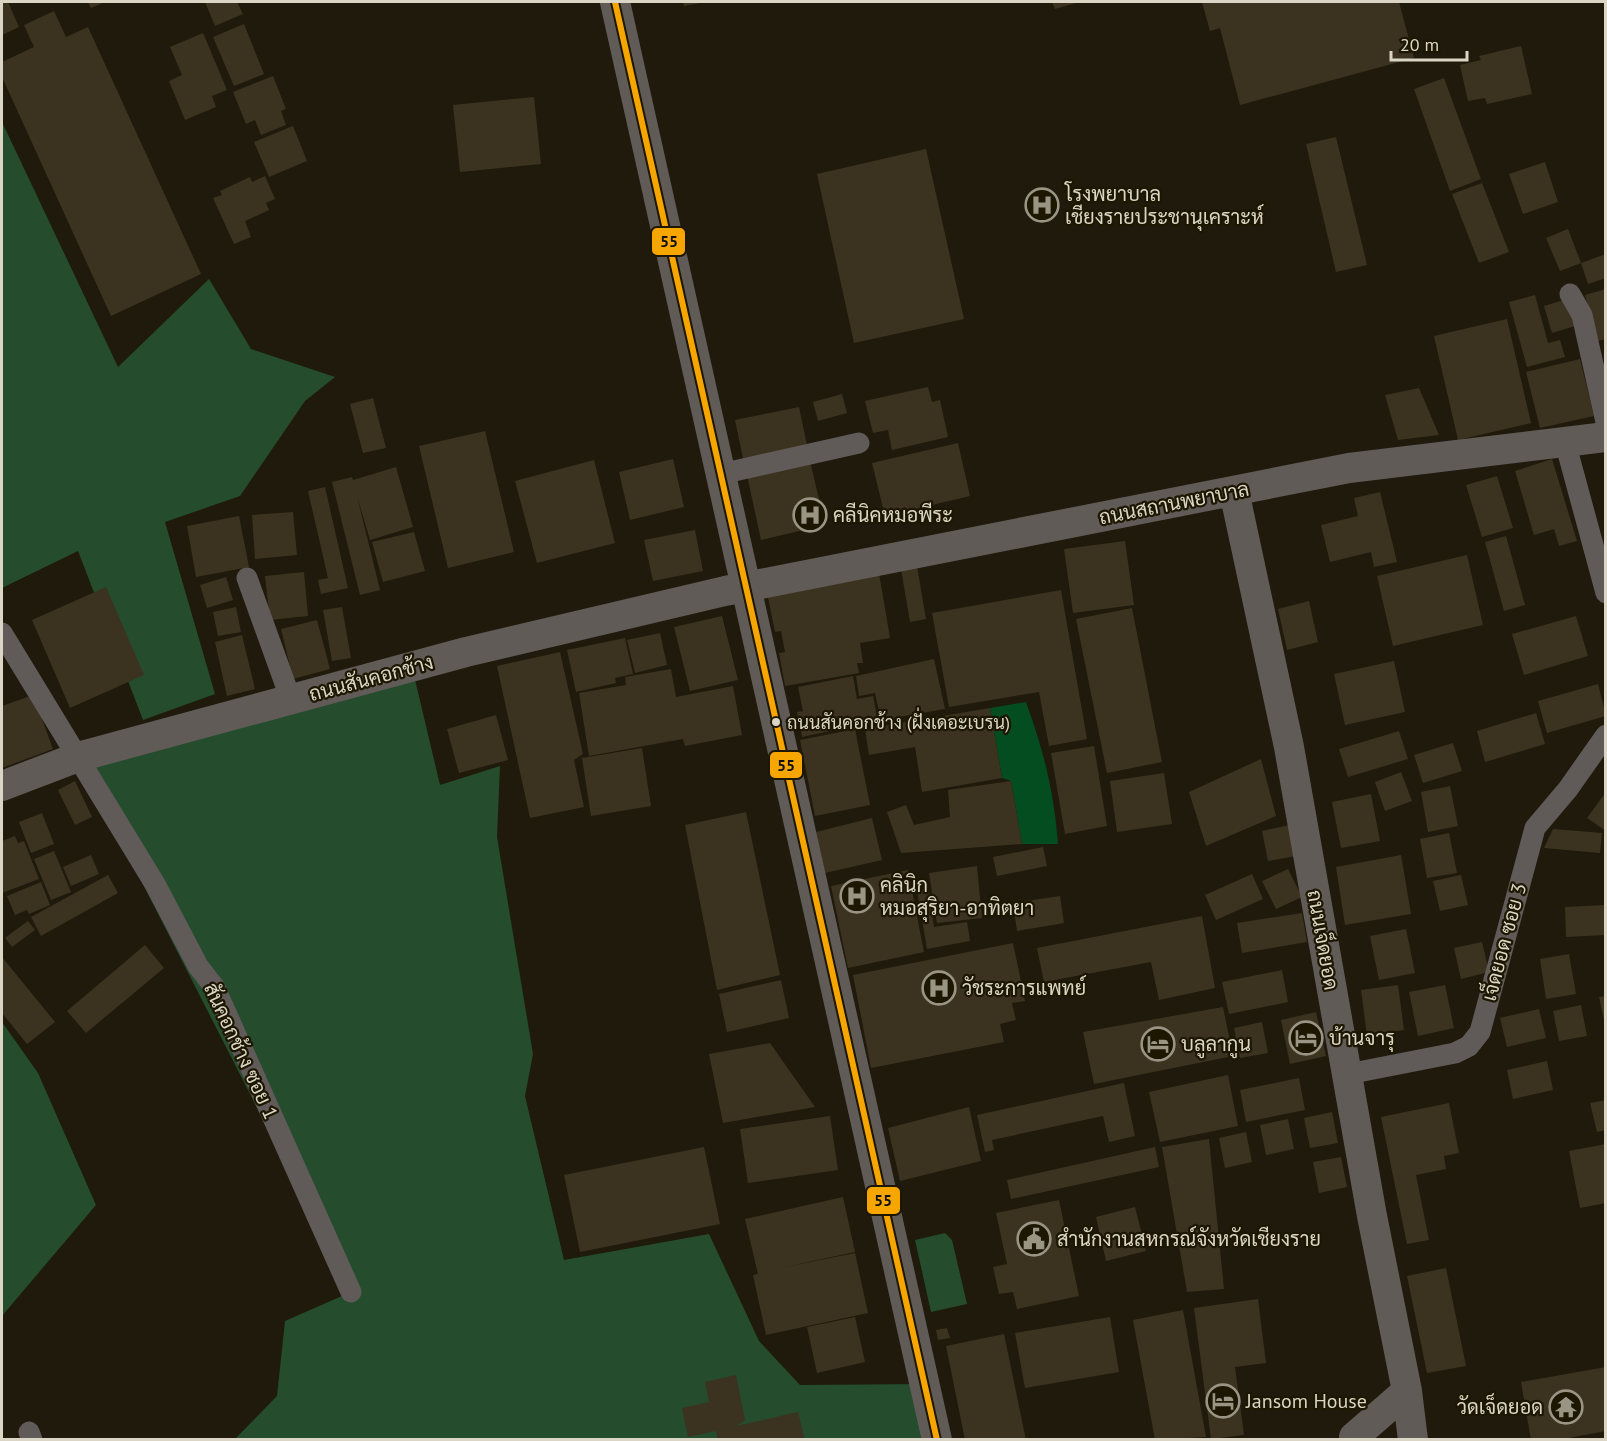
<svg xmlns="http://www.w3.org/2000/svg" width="1607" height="1441" viewBox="0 0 1607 1441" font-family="'PT Sans',Sarabun,sans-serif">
<rect width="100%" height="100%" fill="#1f1a0b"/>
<path fill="#244c2d" d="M2,122L118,367L209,279L251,349L335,377L305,401L240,496L165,522L215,694L143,720L78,551L2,588Z
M412,667L440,785L500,766L497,837L533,1054L525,1096L564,1260L709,1234L759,1341L800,1385L924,1384L937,1439H235L277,1396L285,1321L351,1292L78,757Z
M2,1022L38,1073L96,1205L2,1316Z
M945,1233L952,1240L967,1304L931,1312L915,1240Z"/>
<path fill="#044d21" d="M1026,702C1044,752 1054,792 1058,844H1022L1011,781L1002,778L990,708Z"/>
<path fill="#3b3320" d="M2,2H8L19,27L2,35Z
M88,2H105L91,8Z
M205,2H237L243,14L215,26Z
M683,2H700V3L684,6Z
M1052,2H1079L1055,9Z
M1202,2H1399L1414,58L1240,105L1220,28L1210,31Z
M54,11L66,37L88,27L201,274L111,316L2,77V62L34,47L24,25Z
M244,24L264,74L234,86L213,37Z
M203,33L227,90L212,96L216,107L185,120L169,81L182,75L170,47Z
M1521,46L1532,94L1487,104L1485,98L1468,101L1460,65L1481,60L1479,56Z
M273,76L286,109L281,111L286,125L261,135L255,120L246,124L233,92Z
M1444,78L1481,179L1450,191L1414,89Z
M534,97L541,164L460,172L453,105Z
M293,126L307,161L269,177L254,142Z
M1336,137L1367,265L1336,272L1306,144Z
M926,149L964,319L854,343L817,174Z
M1545,162L1558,202L1523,214L1509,174Z
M265,176L275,199L266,203L269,210L245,221L251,237L234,244L213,198L222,195L220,191L250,177L252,182Z
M1482,183L1509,252L1479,263L1452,194Z
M1568,229L1581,263L1560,271L1546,238Z
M1606,254V278L1588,284L1581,263Z
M1606,289V339L1598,341L1585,295Z
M1535,295L1548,343L1560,340L1565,357L1527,367L1509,302Z
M1567,299L1575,326L1552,333L1544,306Z
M1507,319L1531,423L1458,440L1434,336Z
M1580,359L1594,416L1540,428L1526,372Z
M928,387L932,402L940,400L948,437L892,450L888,430L873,433L865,401Z
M1419,388L1439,435L1398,440L1385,395Z
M842,394L847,413L818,421L813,402Z
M373,398L386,448L363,453L350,404Z
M799,407L808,450L744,463L735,420Z
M485,431L514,552L448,568L419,446Z
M958,443L970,496L885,516L872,463Z
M673,459L684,507L630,520L619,472Z
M1552,459L1577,541L1559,546L1554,529L1534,535L1515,471Z
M594,460L615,543L537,563L515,481Z
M810,461L825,525L761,540L747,475Z
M396,467L413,527L370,540L357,496L380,590L360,595L332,482L352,477L353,480Z
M1497,476L1513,528L1482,537L1466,485Z
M325,487L348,588L321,594L318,580L328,578L308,491Z
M1380,492L1397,562L1374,567L1371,552L1330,562L1321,525L1358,516L1354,498Z
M293,512L297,555L255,559L252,515Z
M239,516L249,567L196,577L187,526Z
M695,530L703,571L653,581L644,540Z
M414,532L425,571L383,582L372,542Z
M1506,536L1525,605L1504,611L1485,542Z
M1125,541L1134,605L1073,613L1064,549Z
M1467,555L1483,625L1393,646L1377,576Z
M917,566L926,619L910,622L901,569Z
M304,572L308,616L270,620L265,576Z
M879,573L890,638L860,643L863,663H857L859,673L785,686L779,653L785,652L781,631L775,632L767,593Z
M226,577L233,600L207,608L200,585Z
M106,587L144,675L70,708L32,620Z
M1061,590L1087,739L1049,746L1039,692L949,707L932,613Z
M1309,601L1318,642L1287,650L1278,609Z
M236,607L241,632L218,636L213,612Z
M342,607L351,658L332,661L323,610Z
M1132,608L1162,762L1107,773L1076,619Z
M722,616L738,680L690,691L674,627Z
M1576,616L1588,656L1524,675L1512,634Z
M317,620L330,669L293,679L281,629Z
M660,633L667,665L635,673L627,640Z
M242,635L255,689L227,696L215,642Z
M625,638L633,674L615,678L616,683L576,692L567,650Z
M560,652L583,754L574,760L584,807L530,818L497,666Z
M934,659L945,709L881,720L875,693L859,696L856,676Z
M1394,661L1405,712L1345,725L1334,674Z
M671,669L676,697L733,686L742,735L685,746L683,739L589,756L579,693L626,685L625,677Z
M853,676L857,699L873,696L878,721L802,737L797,712L803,711L798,687Z
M1598,684L1606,716L1547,733L1538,701Z
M33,695L53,749L2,768V706Z
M990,708L1002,778L922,792L915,747L869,755L865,729Z
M1536,713L1545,744L1485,762L1477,731Z
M496,715L508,760L459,773L447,729Z
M855,729L870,805L815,816L800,740Z
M1399,731L1408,759L1348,777L1339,749Z
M1453,743L1462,771L1423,783L1414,755Z
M1094,746L1107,826L1065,834L1051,753Z
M642,748L651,806L591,816L582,758Z
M1261,759L1276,816L1206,846L1189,792Z
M1401,772L1412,801L1385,811L1375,782Z
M1164,773L1172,824L1117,832L1110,781Z
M75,781L92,817L75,825L58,790Z
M1011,781L1022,844L901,853L887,812L906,805L914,825L950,817L948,790Z
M1450,786L1458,826L1428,832L1421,792Z
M1606,792V831L1587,818Z
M1371,794L1380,841L1341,848L1332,802Z
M746,812L780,975L717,990L685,825Z
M42,813L54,844L31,853L19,822Z
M872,818L882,860L825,873L816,832Z
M1290,825L1296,856L1268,861L1262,831Z
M1553,829L1602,833L1600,853L1544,848Z
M1449,833L1457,873L1427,878L1420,839Z
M15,836L18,843L24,841L39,879L2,893V841Z
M1043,847L1047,866L997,876L993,857Z
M54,851L71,892L51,900L34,859Z
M91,855L99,874L71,886L63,867Z
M1401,855L1411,914L1345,925L1336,867Z
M977,866L982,918L937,923L929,873Z
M1288,869L1302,897L1276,909L1262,881Z
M908,870L924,952L848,968L831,886Z
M1252,874L1263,899L1216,920L1205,895Z
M108,875L118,893L41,936L31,917Z
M1461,875L1468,905L1440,911L1433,881Z
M41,882L50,905L29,914L27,910L15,915L7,896Z
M928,889L934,927L967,922L970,941L927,949L917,890Z
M1060,896L1064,923L1017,931L1013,903Z
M1605,905L1606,935L1566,937L1565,907Z
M1302,913L1307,942L1242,953L1237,923Z
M1202,916L1215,988L1159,1000L1151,962L1044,982L1037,948Z
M28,921L35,930L12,947L5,938Z
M1406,929L1415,973L1379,980L1370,936Z
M1482,942L1489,972L1461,979L1454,948Z
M1013,943L1025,1001L1012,1003L1016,1020L1000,1024L1004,1042L871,1068L853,975Z
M145,945L164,968L86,1033L67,1011Z
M1569,954L1576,994L1546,999L1540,959Z
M2,957L55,1022L27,1044L2,1013Z
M1282,970L1288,1002L1229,1014L1222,982Z
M781,980L789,1018L727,1032L719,994Z
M1398,985L1404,1030L1367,1035L1361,990Z
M1445,985L1454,1028L1418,1036L1409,992Z
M1606,996V1025H1605L1599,997Z
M1581,1005L1587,1036L1559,1041L1553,1011Z
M1223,1007L1233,1056L1094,1084L1083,1032Z
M1539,1009L1546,1038L1507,1047L1500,1018Z
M1316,1012L1326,1056L1290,1064L1281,1020Z
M1262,1022L1268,1053L1240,1058L1234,1028Z
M770,1043L815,1107L723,1123L709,1054Z
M1547,1061L1553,1090L1513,1099L1507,1070Z
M1228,1075L1238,1126L1160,1142L1149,1092Z
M1299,1078L1305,1110L1246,1122L1240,1090Z
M1124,1083L1135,1136L1109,1142L1103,1116L992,1140L994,1150L985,1152L977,1115Z
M1606,1100V1130L1597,1132L1590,1103Z
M1449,1103L1459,1153L1444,1156L1446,1169L1416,1175L1429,1240L1407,1244L1381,1117Z
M969,1107L981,1161L900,1181L888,1128Z
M1332,1112L1338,1143L1310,1148L1304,1118Z
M830,1116L838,1170L748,1183L740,1129Z
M1288,1119L1294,1149L1266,1155L1260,1125Z
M1246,1132L1252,1162L1225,1168L1219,1138Z
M1209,1139L1224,1289L1187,1292L1162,1147Z
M1606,1144V1203L1580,1208L1569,1151Z
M704,1147L720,1224L580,1252L564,1175Z
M1155,1147L1159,1167L1011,1199L1007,1180Z
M1341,1157L1347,1187L1319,1193L1313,1162Z
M843,1197L855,1252L780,1268L855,1253L868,1313L766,1335L753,1275L758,1274L745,1219Z
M1059,1200L1079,1296L1017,1309L1013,1292L999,1294L993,1267L1007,1264L996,1213Z
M1135,1207L1146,1251L1106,1261L1096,1217Z
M1446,1268L1466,1366L1427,1373L1407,1276Z
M1258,1299L1266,1363L1235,1367L1244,1435L1211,1439L1194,1308Z
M1183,1310L1206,1437L1155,1440L1133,1320Z
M855,1317L865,1362L817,1373L807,1327Z
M1110,1317L1119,1372L1025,1388L1015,1333Z
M947,1328L950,1338L938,1340L936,1330Z
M1004,1334L1026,1440H965L946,1346Z
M1606,1367V1431L1558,1440H1531L1521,1382Z
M736,1375L745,1420L736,1426L798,1412L805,1440H718L716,1431L688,1437L682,1408L709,1402L705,1382Z"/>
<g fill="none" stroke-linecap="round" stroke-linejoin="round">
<path stroke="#605a58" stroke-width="21" d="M1570,294L1582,315L1606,422
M1565,442L1606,593
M721,474L859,443
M247,578L291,700
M2,633L155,884L198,966L215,988L351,1292
M1348,1074L1455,1053L1469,1046L1480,1032L1535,828L1568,789L1606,735
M29,1432L32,1440"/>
<path stroke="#615b58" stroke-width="30" d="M615,2L937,1440
M1234,491L1289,747L1372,1216L1407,1391L1413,1440
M2,786L78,757L466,652L725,591L1349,468L1606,437
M1354,1437L1407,1391"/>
<g stroke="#1d1600" stroke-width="10">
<path id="bus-1" d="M615,2L937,1440"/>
</g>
<use href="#bus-1" stroke="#f7a600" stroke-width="6"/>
</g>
<defs>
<g id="hospital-ring" transform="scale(1.725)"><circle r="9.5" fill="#1d1600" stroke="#999484" stroke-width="1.5"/><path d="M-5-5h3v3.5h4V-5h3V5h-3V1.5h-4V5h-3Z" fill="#999484"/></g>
<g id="hotel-ring" transform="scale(1.725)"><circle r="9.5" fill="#1d1600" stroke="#999484" stroke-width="1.5"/><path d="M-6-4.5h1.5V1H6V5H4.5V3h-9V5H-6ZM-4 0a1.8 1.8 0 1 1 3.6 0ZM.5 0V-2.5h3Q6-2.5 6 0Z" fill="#999484"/></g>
<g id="civic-ring" transform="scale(1.725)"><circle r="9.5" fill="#1d1600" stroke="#999484" stroke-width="1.5"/><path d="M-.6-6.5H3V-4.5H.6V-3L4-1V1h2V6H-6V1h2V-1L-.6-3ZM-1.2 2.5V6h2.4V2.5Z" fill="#999484"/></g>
<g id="temple-ring" transform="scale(1.725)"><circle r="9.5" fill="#1d1600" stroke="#999484" stroke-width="1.5"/><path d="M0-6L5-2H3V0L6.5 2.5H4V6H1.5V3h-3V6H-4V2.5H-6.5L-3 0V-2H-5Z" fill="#999484"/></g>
</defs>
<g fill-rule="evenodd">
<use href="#hospital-ring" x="1042" y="205"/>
<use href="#hospital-ring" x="810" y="515"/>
<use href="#hospital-ring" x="857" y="896"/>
<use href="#hospital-ring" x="939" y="988"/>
<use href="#hotel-ring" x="1306" y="1038"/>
<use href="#hotel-ring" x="1158" y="1044"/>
<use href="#civic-ring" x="1034" y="1239"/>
<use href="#hotel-ring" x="1223" y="1401"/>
<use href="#temple-ring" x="1566" y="1407"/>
</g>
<circle fill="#dad5c5" stroke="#1d1600" stroke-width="2" cx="776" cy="722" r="5"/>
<g text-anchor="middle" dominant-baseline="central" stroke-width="4.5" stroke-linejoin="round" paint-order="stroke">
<g font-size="18" fill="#dad5c5" stroke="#1d1600" text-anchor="start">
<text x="787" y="722">ถนนสันคอกช้าง (ฝั่งเดอะเบรน)</text>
</g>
<g font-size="20" fill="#dad5c5" stroke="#1d1600" text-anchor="start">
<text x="1065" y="194">โรงพยาบาล<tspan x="1065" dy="23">เชียงรายประชานุเคราะห์</tspan></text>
<text x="833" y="515">คลีนิคหมอพีระ</text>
<text x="880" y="885">คลินิก<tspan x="880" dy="23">หมอสุริยา-อาทิตยา</tspan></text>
<text x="962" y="988">วัชระการแพทย์</text>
<text x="1329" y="1038">บ้านจารุ</text>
<text x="1181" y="1044">บลูลากูน</text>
<text x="1057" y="1239">สำนักงานสหกรณ์จังหวัดเชียงราย</text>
<text x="1246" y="1401">Jansom House</text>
<text x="1543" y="1407" text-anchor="end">วัดเจ็ดยอด</text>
</g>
<g font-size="20" fill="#dad5c5" stroke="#1d1600">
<text transform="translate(1174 503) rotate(-11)">ถนนสถานพยาบาล</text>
<text transform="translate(371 678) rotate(-15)">ถนนสันคอกช้าง</text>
<text transform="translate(1323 940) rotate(80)">ถนนเจ็ดยอด</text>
<text transform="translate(1504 942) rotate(-75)">เจ็ดยอด ซอย 3</text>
<text transform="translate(241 1051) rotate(65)">สันคอกช้าง ซอย 1</text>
</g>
</g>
<g stroke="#1d1600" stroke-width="2">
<rect x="651" y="227" width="35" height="29" rx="6" fill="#f7a600"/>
<rect x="769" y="751" width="34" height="28" rx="6" fill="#f7a600"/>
<rect x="866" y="1186" width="35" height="29" rx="6" fill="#f7a600"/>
</g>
<g font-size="16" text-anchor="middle" font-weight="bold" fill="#111">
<text x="669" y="247">55</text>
<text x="786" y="771">55</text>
<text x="883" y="1206">55</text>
</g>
<rect width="1607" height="1441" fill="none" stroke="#dad5c5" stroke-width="6"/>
<path d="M1391 51v9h76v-9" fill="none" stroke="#dad5c5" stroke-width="3"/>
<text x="1400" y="51" font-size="18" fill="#dad5c5" stroke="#1d1600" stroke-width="4.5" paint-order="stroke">20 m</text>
</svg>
